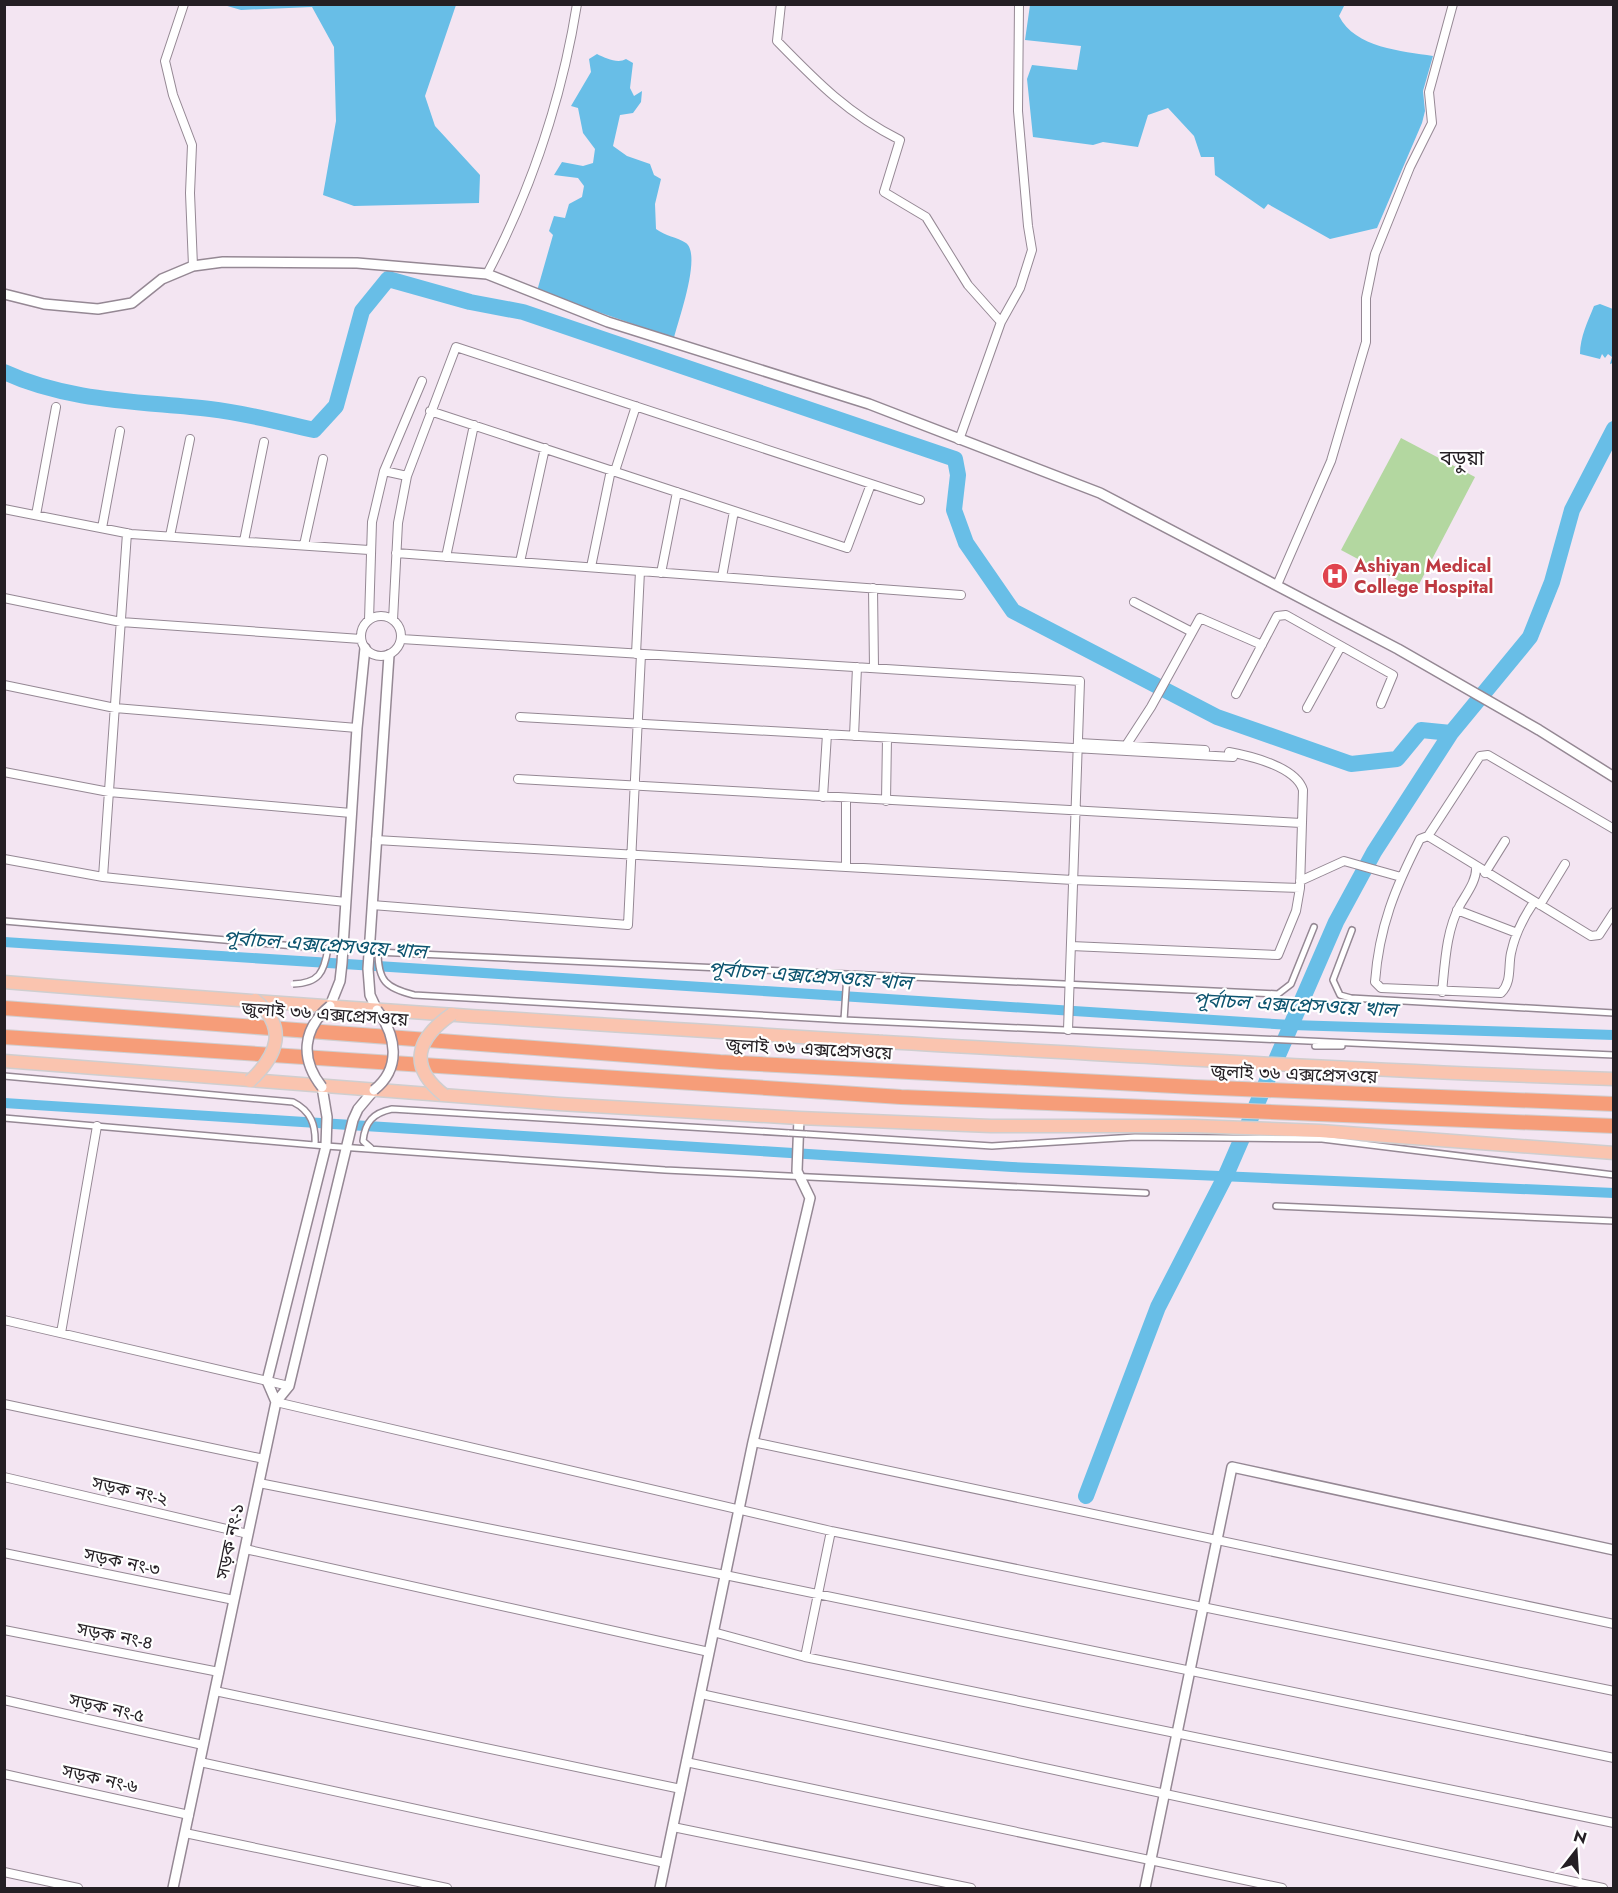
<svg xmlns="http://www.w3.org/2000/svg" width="1618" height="1893" viewBox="0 0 1618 1893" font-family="Jost,'Noto Sans Bengali',sans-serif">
<rect width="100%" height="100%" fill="#f3e5f2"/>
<path fill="#b3d7a0" d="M1401,438L1475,477L1416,590L1341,550Z"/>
<path fill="#68bee7" d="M1345,4L1339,16C1355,48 1402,51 1433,56L1423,91L1425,111L1422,123L1377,228L1330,239L1268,204L1264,209L1215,175L1214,157H1201L1194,136L1168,108L1148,115L1138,147L1103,142L1093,145L1033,137L1027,79L1032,65L1077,70L1081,46L1025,40L1030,5Z
M224,5H456L425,96L435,126L480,175L479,203L354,206L323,195L336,121L334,47L312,7L241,10Z
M597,54C605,58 618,64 626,59L633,63L630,88L634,96L642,91L641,102L633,113L620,115L613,146L627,156L650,164L654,175L661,179L655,204L656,229C665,236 677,237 686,243C702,255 678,321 674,338L537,291L553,235L549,231L554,216L565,218L569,204L582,197L584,186L578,178L554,175L562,162L583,166L593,163L595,149L583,133L578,108L571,106L591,72L589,59Z
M1600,304L1613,309V363L1610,364L1612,357L1608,354L1605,358L1602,354L1600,359L1580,354C1580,337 1588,321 1594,306Z"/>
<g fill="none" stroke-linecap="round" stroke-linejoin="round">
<path stroke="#68bee7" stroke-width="10" d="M4,942L1291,1025L1614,1035
M4,1103L1012,1167L1614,1193"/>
<path stroke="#68bee7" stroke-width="16" d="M4,372C69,402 140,401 210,409C245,413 279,422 314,430L336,406L362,311L388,279L470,302L523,312L955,459L958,475L954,510L966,543L1013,611L1217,717L1351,764L1397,759L1421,730L1451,733
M1086,1496L1158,1307L1226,1175L1336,922L1374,852L1451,733L1530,637L1552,582L1572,510L1614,429"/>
<g stroke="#958894" stroke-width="8">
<path id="pedestrian" d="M4,921L342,950
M1352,930L1333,980L1340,995L1351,998L1614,1013
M376,952L1278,994L1291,984L1314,927
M378,952C378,981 386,988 414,995L844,1020L1614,1055
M844,1020L847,974
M1315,1046H1342
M4,1076L293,1102C311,1111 316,1125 315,1145
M4,1118L326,1146L665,1170L1146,1193
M806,1134L992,1146L1135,1137L1322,1139L1614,1175
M371,1148L363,1141C365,1122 373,1113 392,1109L789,1133
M1276,1206L1614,1221"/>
</g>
<g stroke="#958894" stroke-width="10">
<path id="minor" d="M184,4L165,61L173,95L192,145L190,193L193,266
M781,4L777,41C817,82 848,114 900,140L884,192L926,217L968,285L1001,322
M487,274C531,190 562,98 577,4
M430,411L847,548L871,484
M959,440L1001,322L1020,288L1032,250L1028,226L1018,111L1019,4
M384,471L407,476
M615,471L636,406
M4,509L131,534L369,550
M36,515L56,407
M102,528L120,431
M170,536L190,439
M244,541L264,442
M304,545L323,459
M396,553L961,595
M446,557L474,425
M520,562L545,448
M591,567L611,470
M661,573L677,492
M722,577L734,511
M1277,585L1331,461L1366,342V298L1375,254L1410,167L1432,123L1429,92L1453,4
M873,588L874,668
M4,598L121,622L361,639
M1134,602L1192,632
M361 636a20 20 0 1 1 40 0a20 20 0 1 1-40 0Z
M369,620L372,522L384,471L422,381
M393,620L398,523L407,476L456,347L920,500
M401,639L1080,681L1068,1030
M636,654L640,571
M4,685L115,708L357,728
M1236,694L1277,616L1286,615L1393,675L1381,704
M1307,708L1341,646
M520,717L1233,757
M854,736L857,667
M1079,743L1205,750
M1125,747L1151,707L1200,618L1262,645
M4,772L109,792L351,813
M518,779L1301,823
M823,797L827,734
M886,801L887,738
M1428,836L1591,936L1599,935L1614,912
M376,840L1073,880L1300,888
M4,859L103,877L346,902
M846,867V798
M1485,873L1505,841
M103,877L127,533
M1300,881L1344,861L1401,877
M1534,902C1523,918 1515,934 1511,953C1508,967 1512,982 1501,993L1381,988L1375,982C1379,927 1395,888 1420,839L1428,836L1480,756L1488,755L1614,829
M372,905L628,925L641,654
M1540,905L1565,864
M1457,910L1517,933
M1071,946L1278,955L1296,911L1300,888L1303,790C1296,767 1251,756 1229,752
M1442,992C1445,963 1446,931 1460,905C1467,893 1477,880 1476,867
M4,1320L289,1386
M61,1333L97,1126
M276,1402L831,1531L1614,1691
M4,1404L264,1459
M753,1442L1614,1624
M4,1477L248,1534
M259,1483L725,1575L1614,1758
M245,1549L709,1652
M4,1553L234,1600
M4,1630L219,1672
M713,1632L805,1657L1614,1823
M805,1657L831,1531
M215,1691L681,1789
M701,1694L1603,1888
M4,1700L203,1745
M200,1762L665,1863
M686,1762L1282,1888
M4,1774L189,1815
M673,1827L971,1888
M185,1833L447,1888
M4,1872L78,1888"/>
</g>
<g stroke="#958894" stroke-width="12">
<path id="tertiary" d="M4,294L44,304L98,309L132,303L162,279L193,266L223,262L357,263L487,274L608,322L869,404L1100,493L1398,649L1539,730L1614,777
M330,1006L340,981L342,963L357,728L365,648
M377,1010L370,995L368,969L389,655
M276,1402L267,1381L326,1146L327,1117L322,1087
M173,1888L276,1402L289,1386L353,1120L358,1109L374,1090
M660,1888L753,1442L810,1198L797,1171L799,1118
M1145,1888L1232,1467L1614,1550"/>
</g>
<g stroke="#cfcecf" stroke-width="15">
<path id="primary" d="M4,982C298,1006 592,1024 885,1042C1128,1056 1371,1071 1614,1079
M4,1061L559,1104L799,1118L991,1126H1194L1320,1131L1614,1153"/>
</g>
<g stroke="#cfcecf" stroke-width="16">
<path id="motorway" d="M4,1008L720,1062L1194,1087L1614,1104
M4,1037L901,1097L1614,1126"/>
</g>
<use href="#pedestrian" stroke="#fff" stroke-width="5"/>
<use href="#minor" stroke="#fff" stroke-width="8"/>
<use href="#tertiary" stroke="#fff" stroke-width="9"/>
<use href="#primary" stroke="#fac4af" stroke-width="12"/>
<use href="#motorway" stroke="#f69d79" stroke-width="14"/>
<g stroke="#958894" stroke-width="8" stroke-linecap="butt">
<path id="pedestrian-bridge" d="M293,984C319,983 324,973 328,948
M789,1133L806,1134"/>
</g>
<g stroke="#958894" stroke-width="12" stroke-linecap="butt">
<path id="tertiary-bridge" d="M322,1087C300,1059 302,1029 330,1006
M374,1090C402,1068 396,1035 377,1010"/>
</g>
<g stroke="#cfcecf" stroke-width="15" stroke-linecap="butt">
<path id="primary-bridge" d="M250,1081C278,1055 288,1027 255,1000
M444,1095C407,1066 417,1038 452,1014"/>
</g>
<use href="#pedestrian-bridge" stroke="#fff" stroke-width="5"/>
<use href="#tertiary-bridge" stroke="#fff" stroke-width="9"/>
<use href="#primary-bridge" stroke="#fac4af" stroke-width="12"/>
</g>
<defs>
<g id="hospital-disc" transform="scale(1.35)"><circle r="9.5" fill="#e0444e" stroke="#fff"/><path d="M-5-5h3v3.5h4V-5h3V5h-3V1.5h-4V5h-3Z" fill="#fff"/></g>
</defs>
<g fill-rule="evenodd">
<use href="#hospital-disc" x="1335" y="576"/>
</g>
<g text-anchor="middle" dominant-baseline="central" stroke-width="4.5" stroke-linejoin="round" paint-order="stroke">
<g font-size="18" font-weight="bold" fill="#be3a42" stroke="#fff" text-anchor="start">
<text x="1354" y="566">Ashiyan Medical<tspan x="1354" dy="21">College Hospital</tspan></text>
</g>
<g font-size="18" fill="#241f24" stroke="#fff">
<text transform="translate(325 1014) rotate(4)">জুলাই ৩৬ এক্সপ্রেসওয়ে</text>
<text transform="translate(809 1049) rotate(3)">জুলাই ৩৬ এক্সপ্রেসওয়ে</text>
<text transform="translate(1294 1074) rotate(2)">জুলাই ৩৬ এক্সপ্রেসওয়ে</text>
<text transform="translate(130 1491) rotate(13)">সড়ক নং-২</text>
<text transform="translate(230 1541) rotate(-78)">সড়ক নং-১</text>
<text transform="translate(122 1562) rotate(12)">সড়ক নং-৩</text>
<text transform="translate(115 1636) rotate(11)">সড়ক নং-৪</text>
<text transform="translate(107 1708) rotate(13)">সড়ক নং-৫</text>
<text transform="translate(100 1779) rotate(13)">সড়ক নং-৬</text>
</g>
<g font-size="20" fill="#241f24" stroke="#fff">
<text x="1462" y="458">বড়ুয়া</text>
</g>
<g font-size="20" font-style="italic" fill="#0b536e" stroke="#fff">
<text transform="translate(325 945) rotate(4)">পূর্বাচল এক্সপ্রেসওয়ে খাল</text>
<text transform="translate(810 976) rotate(4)">পূর্বাচল এক্সপ্রেসওয়ে খাল</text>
<text transform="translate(1295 1005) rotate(3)">পূর্বাচল এক্সপ্রেসওয়ে খাল</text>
</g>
</g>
<rect width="1618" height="1893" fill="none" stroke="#241f24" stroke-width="12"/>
<g transform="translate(1576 1851) rotate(17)" stroke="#ffffff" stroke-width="4.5" paint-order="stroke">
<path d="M0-4.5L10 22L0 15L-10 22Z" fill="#241f24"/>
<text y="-9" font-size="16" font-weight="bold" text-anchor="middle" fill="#241f24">N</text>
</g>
</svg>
